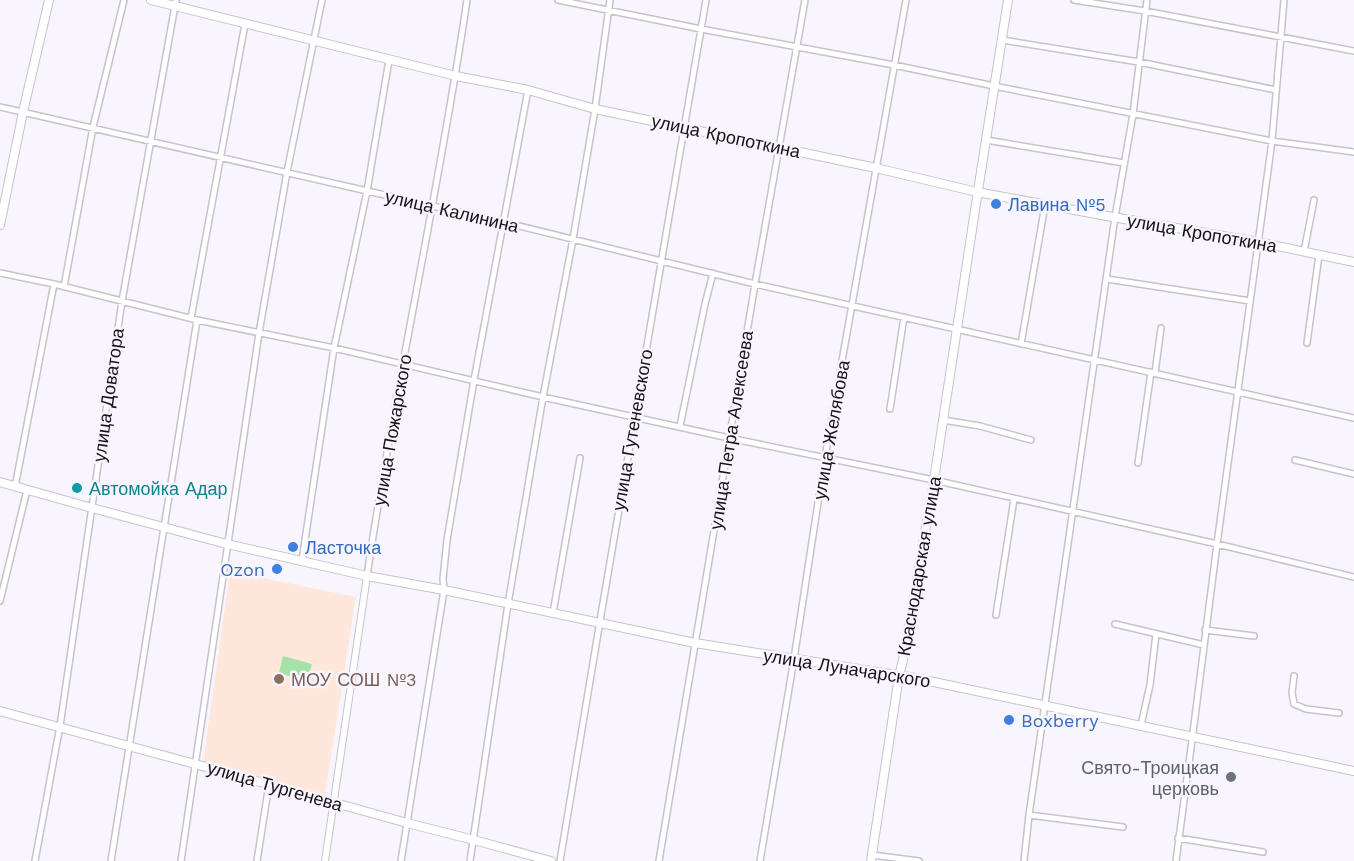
<svg xmlns="http://www.w3.org/2000/svg" width="1354" height="861" viewBox="0 0 1354 861" font-family="'Work Sans',sans-serif">
<rect width="100%" height="100%" fill="#f9f5fe"/>
<path fill="#ffe8db" d="M230,571L356,597L325,795L203,762Z"/>
<path fill="#a4e2a8" d="M283,656L312,664L307,681L279,673Z"/>
<g fill="none" stroke-linecap="round" stroke-linejoin="round">
<g stroke="#c7c2cd" stroke-width="8">
<path id="minor" d="M558,0L701,29L894,65L994,86L1272,141L1354,152
M1074,0L1145,11L1354,51
M1002,40L1139,62L1276,90
M0,107L503,222L755,284L1354,418
M986,140L1124,163
M1304,252L1314,200
M0,273L54,284L197,320L334,348L543,397L729,438L934,480L1217,544L1354,577
M1107,279L1250,301
M64,287L93,127L124,0
M191,318L245,24
M1307,343L1319,255
M1021,344L1045,205
M1155,373L1161,328
M890,409L904,317
M943,420L980,426L1031,440
M680,426L705,304L713,273
M1295,460L1354,474
M1138,463L1151,372
M15,487L54,284
M302,560L334,348L367,191L389,60
M367,576C395,383 439,193 467,0
M0,601L27,490
M553,613L580,458
M996,615L1014,499
M1115,624L1204,645
M1205,630L1254,636
M1294,676L1292,693L1294,704L1306,709L1339,713
M1141,725L1150,685L1156,634
M1029,815L1123,827
M1178,838L1263,852
M872,855L919,861
M35,861L60,726L122,301L176,0
M111,861L197,320
M181,861L259,333L287,172L322,0
M257,861L269,784
M401,861L444,590L443,579L447,540L474,380L528,90
M470,861L508,604L543,397L573,239L595,109L610,0
M560,861L601,615L706,0
M659,861L755,284L805,0
M760,861L794,659L825,457L906,0
M1024,861L1029,815L1115,217L1133,114L1147,0
M1176,861L1194,725L1217,544L1272,141L1284,0"/>
</g>
<g stroke="#c7c2cd" stroke-width="8">
<path id="tertiary" d="M325,861L367,576"/>
</g>
<g stroke="#c7c2cd" stroke-width="10">
<path id="secondary" d="M151,0L456,76L528,90L595,109L876,168L977,192L1107,216L1258,242L1354,262
M0,225L23,112L49,0
M0,482L92,508L223,543L367,576L444,590L695,643L915,678L1354,771
M0,711L195,764L407,823L474,840L551,861
M871,861L899,676L903,660L934,480L977,197L1008,0"/>
</g>
<use href="#minor" stroke="#fff" stroke-width="5"/>
<use href="#tertiary" stroke="#fff" stroke-width="6"/>
<use href="#secondary" stroke="#fff" stroke-width="8"/>
</g>
<g fill="#3f7fe0" stroke="#f9f5fe" stroke-width="2">
<circle cx="996" cy="204" r="6"/>
<circle cx="293" cy="547" r="6"/>
<circle cx="277" cy="569" r="6"/>
<circle cx="1009" cy="720" r="6"/>
</g>
<circle fill="#0f9aa8" stroke="#f9f5fe" stroke-width="2" cx="77" cy="488" r="6"/>
<circle fill="#8d6e63" stroke="#f9f5fe" stroke-width="2" cx="279" cy="679" r="6"/>
<circle fill="#6b7280" stroke="#f9f5fe" stroke-width="2" cx="1231" cy="777" r="6"/>
<g text-anchor="middle" dominant-baseline="central" stroke-width="5" stroke-linejoin="round" paint-order="stroke">
<g font-size="18" fill="#151317" stroke="#f9f5fe">
<text transform="translate(726 136) rotate(12)">улица Кропоткина</text>
<text transform="translate(452 211) rotate(13)">улица Калинина</text>
<text transform="translate(1202 233) rotate(10)">улица Кропоткина</text>
<text transform="translate(108 395) rotate(-82)">улица Доватора</text>
<text transform="translate(392 430) rotate(-80)">улица Пожарского</text>
<text transform="translate(632 430) rotate(-80)">улица Гутеневского</text>
<text transform="translate(731 430) rotate(-81)">улица Петра Алексеева</text>
<text transform="translate(831 430) rotate(-80)">улица Желябова</text>
<text transform="translate(919 566) rotate(-80)">Краснодарская улица</text>
<text transform="translate(847 668) rotate(9)">улица Луначарского</text>
<text transform="translate(275 786) rotate(16)">улица Тургенева</text>
</g>
<g font-size="18" fill="#366cbe" stroke="#f9f5fe" text-anchor="start">
<text x="1008" y="204">Лавина №5</text>
<text x="305" y="547">Ласточка</text>
<text x="265" y="569" text-anchor="end">Ozon</text>
<text x="1021" y="720">Boxberry</text>
</g>
<g font-size="18" fill="#0d838f" stroke="#f9f5fe" text-anchor="start">
<text x="89" y="488">Автомойка Адар</text>
</g>
<g font-size="18" fill="#785e54" stroke="#f9f5fe" text-anchor="start">
<text x="291" y="679">МОУ СОШ №3</text>
</g>
<g font-size="18" fill="#5b616d" stroke="#f9f5fe" text-anchor="end">
<text x="1219" y="767">Свято-Троицкая<tspan x="1219" dy="21">церковь</tspan></text>
</g>
</g>
</svg>
